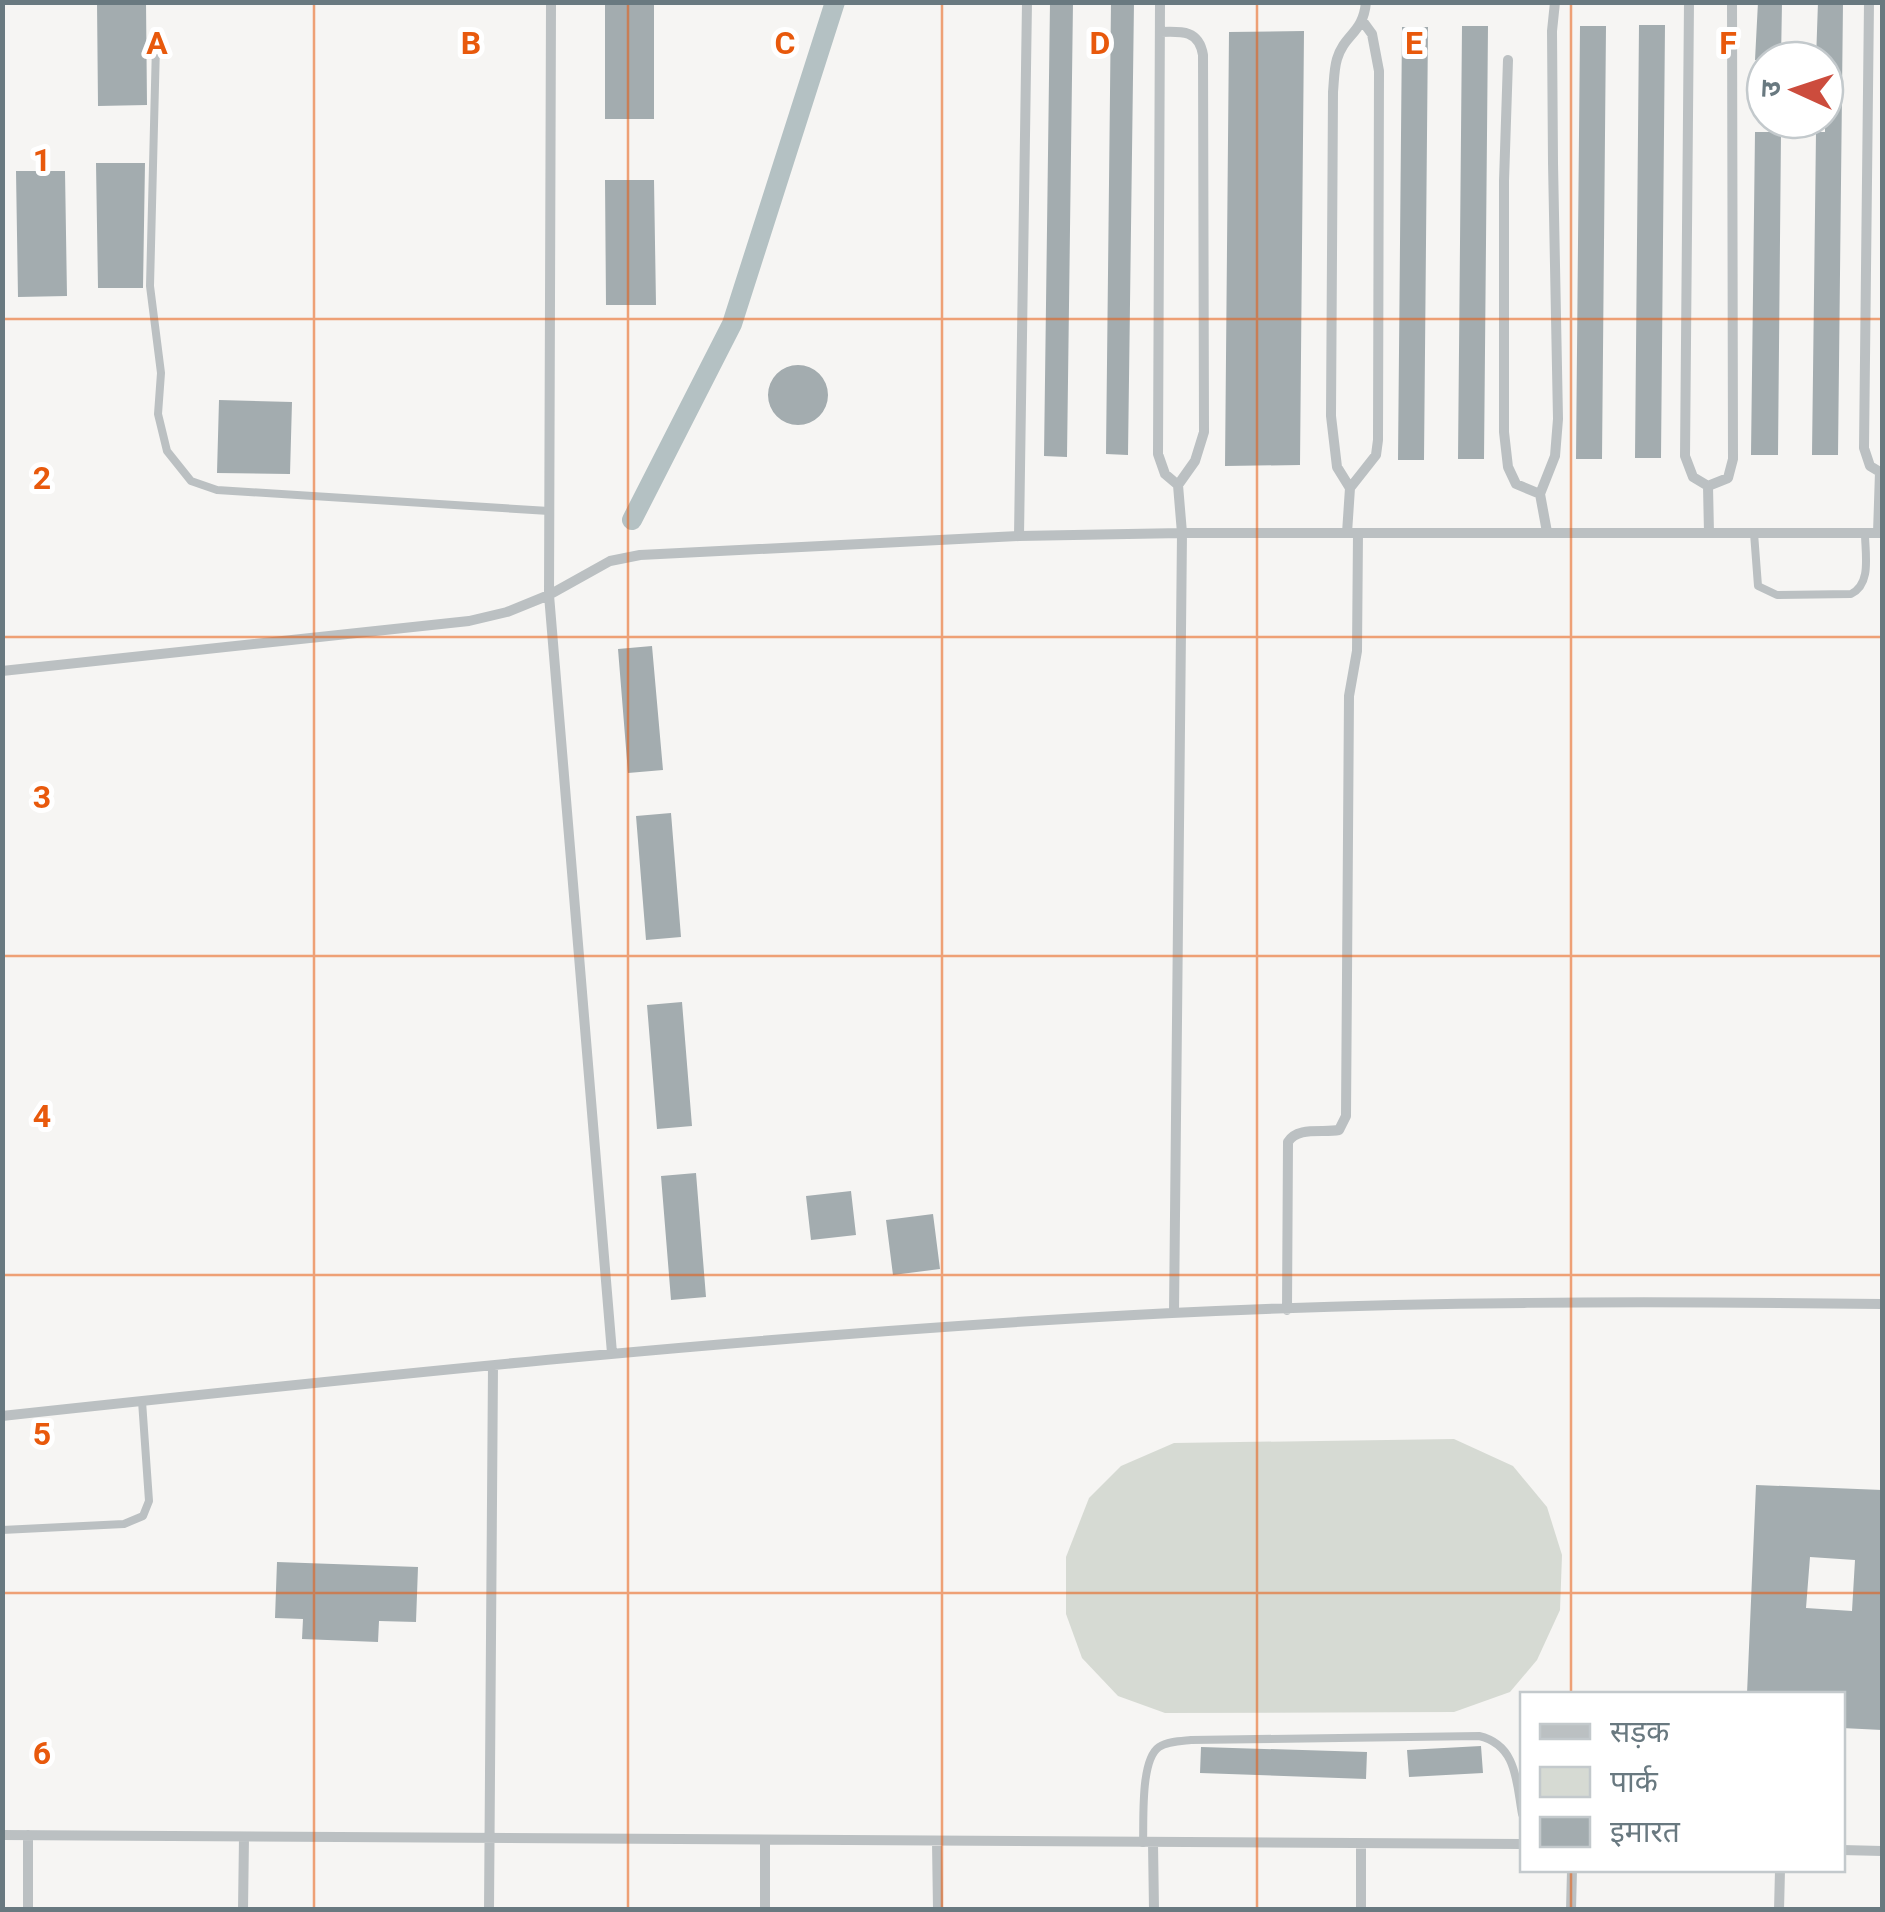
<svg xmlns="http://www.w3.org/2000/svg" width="1885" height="1912" viewBox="0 0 1885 1912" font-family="Roboto,'Noto Sans Devanagari',sans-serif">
<rect width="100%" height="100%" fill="#f6f5f3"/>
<path fill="#d6dad3" d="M1454,1439L1513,1466L1547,1507L1562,1555L1560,1610L1537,1660L1510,1692L1454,1712L1165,1713L1118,1696L1082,1658L1066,1614V1557L1089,1498L1121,1466L1174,1443Z"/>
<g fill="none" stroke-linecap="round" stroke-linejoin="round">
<path stroke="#b4c1c3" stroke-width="20" d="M632,520L732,324L835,2"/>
</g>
<path fill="#a3acaf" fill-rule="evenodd" d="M97,2H146L147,105L98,106Z
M605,2H654V119H605Z
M1050,2H1073L1067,457L1044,456Z
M1111,2H1134L1128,455L1106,454Z
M1758,2H1782L1781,60H1755Z
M1818,2H1843L1838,455H1812L1816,132H1825V60H1816Z
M1639,25H1665L1661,458H1635Z
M1462,26H1488L1484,459H1458Z
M1580,26H1606L1602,459H1576Z
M1402,27H1428L1424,460H1398Z
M1304,31L1300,465L1225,466L1229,32Z
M1755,132H1781L1778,455H1751Z
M96,163H145L143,288H98Z
M16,171H65L67,296L18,297Z
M605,180H654L656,305H606Z
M768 395a30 30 0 1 1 60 0a30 30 0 1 1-60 0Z
M219,400L292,402L290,474L217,473Z
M652,646L663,770L628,773L618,649Z
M671,813L681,937L646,940L636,816Z
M682,1002L692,1126L657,1129L647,1005Z
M696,1173L706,1297L671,1300L661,1176Z
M851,1191L856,1235L811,1240L806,1196Z
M933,1214L940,1269L893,1275L886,1220Z
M1756,1485L1882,1490V1730L1842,1728V1694H1747ZM1810,1557L1855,1560L1852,1611L1806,1608Z
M277,1562L418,1567L416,1622L379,1621L378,1642L302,1639L303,1619L275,1618Z
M1481,1746L1483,1773L1409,1777L1407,1750Z
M1201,1747L1367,1752L1366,1779L1200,1773Z"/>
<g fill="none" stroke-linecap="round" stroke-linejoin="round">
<path stroke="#bbc0c2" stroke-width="8" d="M156,45L150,286L161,373L158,414L167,451L191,481L217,490L549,511
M1754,533L1758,586L1777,595L1851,594C1872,584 1865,554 1865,533
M2,1530L124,1524L143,1516L149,1501L142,1401
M1143,1843C1144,1821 1140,1760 1159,1747C1168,1741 1181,1741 1191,1740L1479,1736C1517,1745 1516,1781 1522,1814"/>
<path stroke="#bbc0c2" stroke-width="10" d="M551,2L549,595L612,1353
M1160,2L1158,454L1165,474L1178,485L1182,533L1174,1313
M1689,2L1685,456L1693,477L1708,486L1709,533
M1869,2L1864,448L1870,466L1880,472L1878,533
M1160,32C1182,31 1199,30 1203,55L1204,432L1195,461L1178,485
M1508,60L1504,181V432L1508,467L1516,484L1540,494
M1708,486L1728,478L1733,459L1732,2
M1350,488L1376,455L1378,440L1379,71L1372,34L1364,23
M1547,532L1540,494L1555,456L1558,419L1553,163L1552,31L1555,2
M1347,533L1350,488L1337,467L1331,416L1333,92C1334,81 1334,69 1337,59C1345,33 1363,34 1366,2
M1019,536L1027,2
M2,671L469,621L507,612L549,595L610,561L640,555L1019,536L1182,533H1882
M1287,1310L1288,1142C1297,1126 1323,1133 1339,1130L1346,1116L1349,696L1357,651L1358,533
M2,1416C391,1374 781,1333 1172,1313C1409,1301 1646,1301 1882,1304
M2,1835L1522,1844
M28,1835V1910
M937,1842L938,1910
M1153,1843L1154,1910
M1842,1850L1882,1851
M243,1910L244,1837
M489,1910L493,1366
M765,1910V1841
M1361,1910V1844
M1571,1910L1572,1870
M1779,1910L1780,1870"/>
</g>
<path fill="none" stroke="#e8590c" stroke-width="2.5" stroke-opacity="0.55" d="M314,2V1910M628,2V1910M942,2V1910M1257,2V1910M1571,2V1694M2,319H1882M2,637H1882M2,956H1882M2,1275H1882M2,1593H1882M1571,1870V1910"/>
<g font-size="32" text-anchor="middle" font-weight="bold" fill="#e8590c" stroke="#fff" stroke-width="10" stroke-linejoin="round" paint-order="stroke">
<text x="157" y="54">A</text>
<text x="471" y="54">B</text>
<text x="785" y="54">C</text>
<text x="1100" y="54">D</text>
<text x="1414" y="54">E</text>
<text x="1728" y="54">F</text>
<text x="42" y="171">1</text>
<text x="42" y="489">2</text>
<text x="42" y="808">3</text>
<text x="42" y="1127">4</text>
<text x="42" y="1445">5</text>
<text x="42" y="1764">6</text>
</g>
<rect width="1885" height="1912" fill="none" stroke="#697980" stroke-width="10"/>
<rect x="1520" y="1692" width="325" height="180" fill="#ffffff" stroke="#c3c9cc" stroke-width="2.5"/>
<rect x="1540" y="1724" width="50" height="15" fill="#bbc0c2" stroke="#c3c9cc" stroke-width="2.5"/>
<text x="1610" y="1742" font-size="30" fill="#697980">सड़क</text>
<rect x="1540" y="1767" width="50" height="30" fill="#d6dad3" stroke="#c3c9cc" stroke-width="2.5"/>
<text x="1610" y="1792" font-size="30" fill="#697980">पार्क</text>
<rect x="1540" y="1817" width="50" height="30" fill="#a3acaf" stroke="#c3c9cc" stroke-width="2.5"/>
<text x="1610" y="1842" font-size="30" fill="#697980">इमारत</text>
<g transform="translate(1795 90) rotate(273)"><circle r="48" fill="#ffffff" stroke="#c3c9cc" stroke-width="2.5"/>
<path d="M0-8L18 38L0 25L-18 38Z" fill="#cc4c3d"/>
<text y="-15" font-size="28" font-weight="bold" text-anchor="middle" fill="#697980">उ</text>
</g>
</svg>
